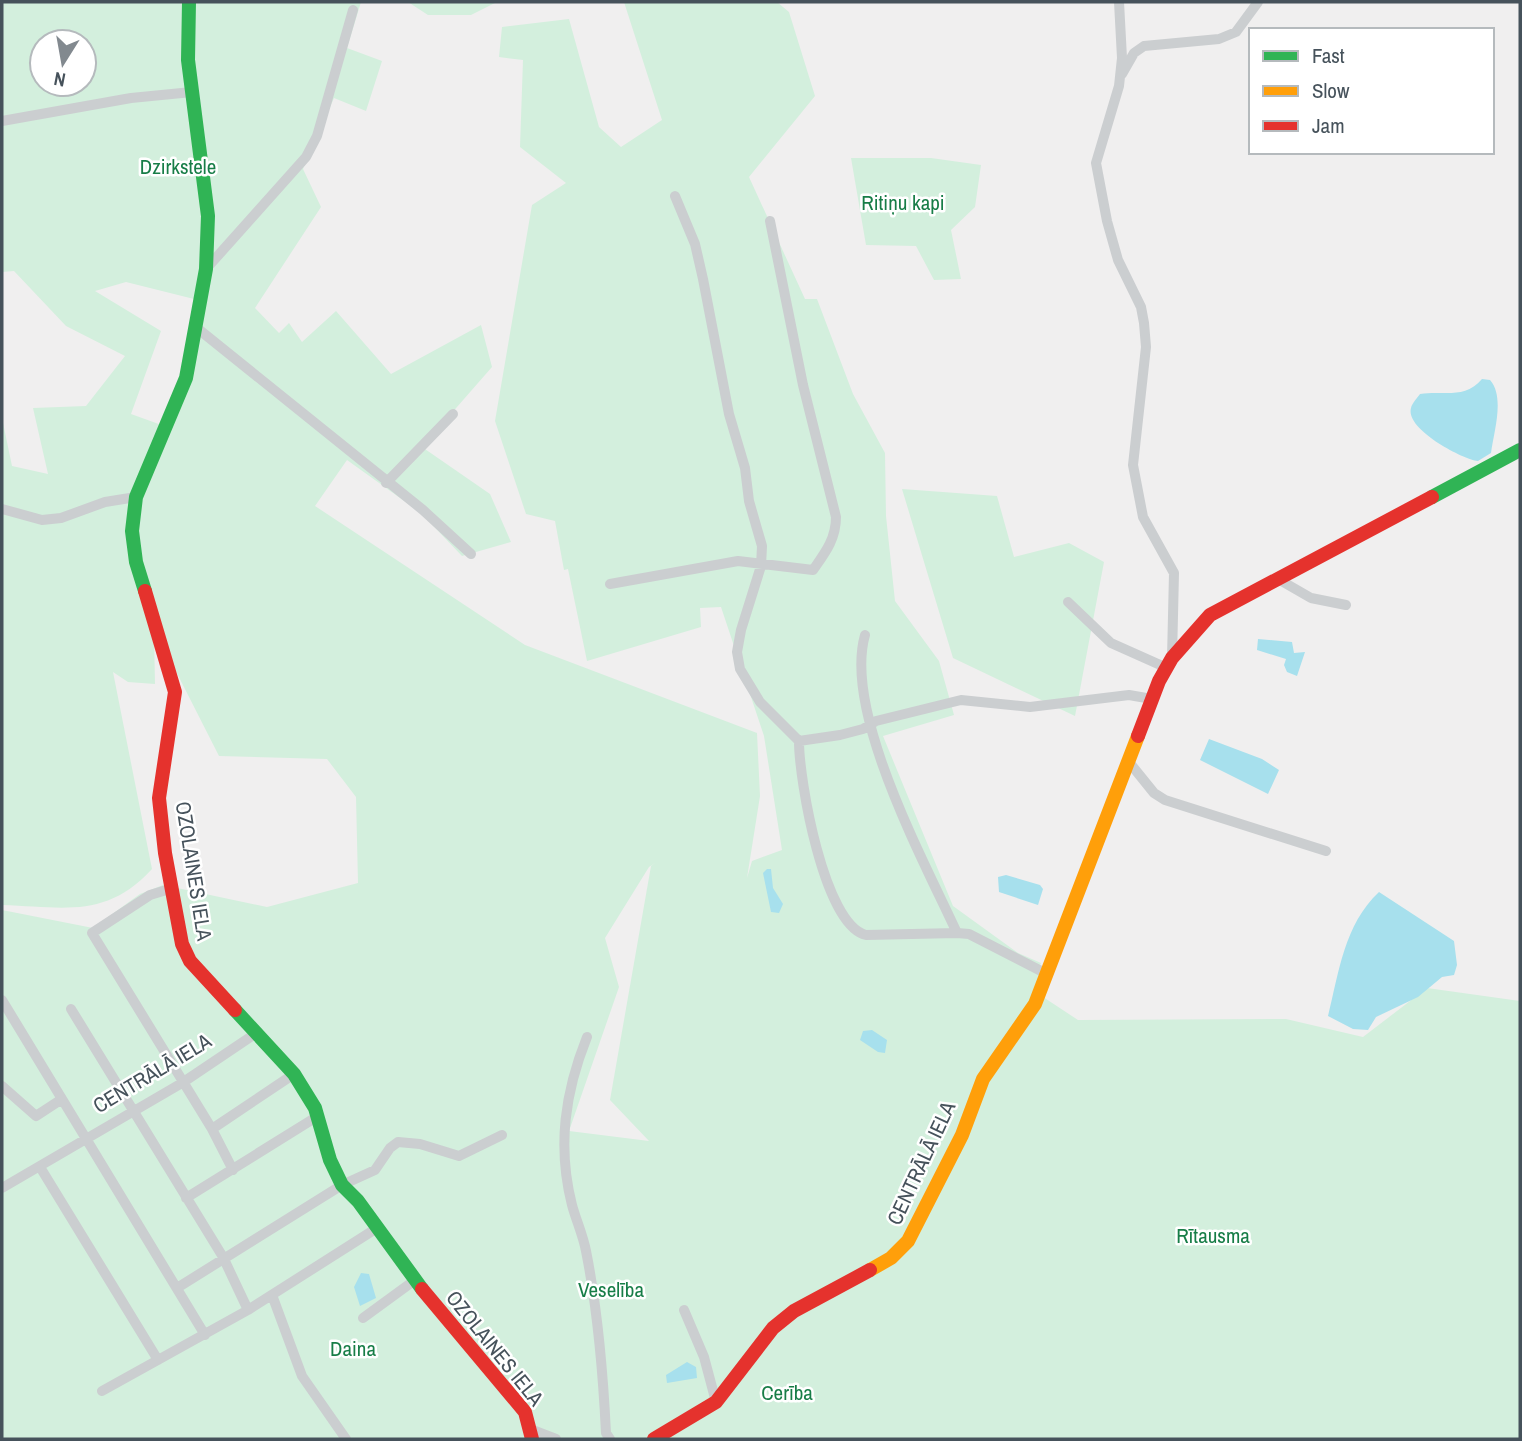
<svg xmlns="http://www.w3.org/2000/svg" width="1522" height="1441" viewBox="0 0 1522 1441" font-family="'Archivo Narrow',sans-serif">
<rect width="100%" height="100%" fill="#f0efef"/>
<path fill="#d3efdd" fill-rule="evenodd" d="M2,2H361L347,48L382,61L366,111L334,98L303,169L321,207L255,308L279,333L289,323L302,342L336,311L391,374L481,325L492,367L422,447L490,494L511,542L462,556L421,513L347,460L315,506L525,645L757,733L760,796L747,878L752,861L782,850L764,736L721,607L700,608L701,627L587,661L568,569L564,570L555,521L526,514L495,421L532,205L566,183L520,147L523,60L499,57L502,27L569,19L599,127L621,147L662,120L624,2H777L789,12L815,96L749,177L805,299H817L853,394L885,453L886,516L895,601L939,661L954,715L883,736L953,906L1018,953L1041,963L1039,968L1047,974L1037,993L1078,1020L1286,1019L1363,1037L1427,988L1520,1001V1439H2V910L93,928L140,894L163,885L267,907L358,883L356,797L327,759L219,756L156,632L154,634L155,684L128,682L113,672L152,869C106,919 64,907 2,905V418L12,466L48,474L33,408L86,406L125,356L66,326L14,271L2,272ZM42,42H84V84H42ZM126,282L202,301L178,401L183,405L179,404L167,427L131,414L161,331L95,291ZM655,863L651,866L610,1100L649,1141L569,1131L619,987L605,938L649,867Z
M408,2H497L471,15H428Z
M851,158H931L981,165L975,207L951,230L961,279L934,280L916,246L866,245Z
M902,489L997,496L1014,557L1069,543L1104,562L1075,716L953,658Z"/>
<path fill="#a7e0ed" d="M1482,379L1490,380C1505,397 1494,431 1491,453L1478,461C1462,459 1405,429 1411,408C1412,403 1418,397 1420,394C1444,390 1464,400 1482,379Z
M1258,639L1292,642L1294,653L1305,652L1297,676L1287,672L1284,665L1286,659L1257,650Z
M1209,739L1262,759L1279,770L1268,794L1200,760Z
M767,869H771L773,888L783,904L779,913L771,912L763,873Z
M1006,875L1040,885L1043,889L1038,905L999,892L998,877Z
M1379,892L1454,941L1457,965L1454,975L1442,977L1418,997L1376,1017L1368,1030L1353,1029L1328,1016C1339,972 1344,925 1379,892Z
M872,1030L887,1040L885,1053L878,1052L860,1040L863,1031Z
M361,1273L369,1274L376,1298L360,1306L354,1287Z
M687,1362L696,1367L697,1378L667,1383L666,1375Z"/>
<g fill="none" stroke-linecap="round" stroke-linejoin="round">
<path stroke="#cbced0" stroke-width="10" d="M1119,2L1122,58L1119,86L1096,163L1107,221L1118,260L1141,307L1144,323L1146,347L1133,465L1143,517L1174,573L1172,658
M1122,74L1134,53L1144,46L1219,39L1236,32L1258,2
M2,121L131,98L192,92
M675,196L695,244L703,279L729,414L745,468L749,501L762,546L761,566L741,630L737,652L740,669L760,702L799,741C799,780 824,925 866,935L957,933
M206,269L306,157L317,136L353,10
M197,328L423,510L471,554
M386,483L453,414
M2,509L42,520L61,518L105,502L136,497
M1278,579L1311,598L1346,605
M610,584L738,561L813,570C825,553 836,539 836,517L803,385L770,221
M1068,602L1111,643L1167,668
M865,635C843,712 924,861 957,933L969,934L1047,974
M799,741L840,735L863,729L876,721L961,700L1030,707L1129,695L1152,699
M1129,762L1154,793L1165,800L1326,851
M173,888L150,895L92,933L212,1129L233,1170
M2,1000L205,1335
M71,1009L223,1257L248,1310
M587,1037C565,1092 557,1146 572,1205C576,1220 583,1235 586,1251C598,1311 603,1372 606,1433L610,1439
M2,1086L36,1116L62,1099
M212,1129L294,1074
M40,1167L158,1360
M2,1188L182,1083L258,1032
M186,1198L318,1116
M177,1288L342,1185L375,1170L390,1148L398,1142L420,1144L459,1156L502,1135
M272,1295L302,1376L346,1439
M684,1310L704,1357L716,1402
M363,1318L415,1280
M102,1391L248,1310L377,1228
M530,1429L556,1439"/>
<path stroke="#30b455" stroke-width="14" d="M1432,497L1520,450
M145,591L136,562L132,531L136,497L186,378L206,269L208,216L188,60L189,2
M235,1010L294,1074L315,1108L330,1160L342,1185L358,1201L422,1289"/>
<path stroke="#ff9f0a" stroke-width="14" d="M870,1270L891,1258L908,1241L962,1135L983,1079L1035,1004L1138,736"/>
<path stroke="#e5322d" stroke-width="14" d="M145,591L175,692L159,798L165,853L182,944L190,961L235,1010
M1138,736L1159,681L1172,658L1210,615L1432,497
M422,1289L525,1412L532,1439
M654,1439L716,1402L773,1328L794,1311L870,1270"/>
</g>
<g text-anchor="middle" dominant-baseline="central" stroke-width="5" stroke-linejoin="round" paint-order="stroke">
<g font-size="21" fill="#177d47" stroke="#fff">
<text x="178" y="166">Dzirkstele</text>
<text x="903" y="202">Ritiņu kapi</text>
<text x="1213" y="1235">Rītausma</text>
<text x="611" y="1289">Veselība</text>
<text x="353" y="1348">Daina</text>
<text x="787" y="1392">Cerība</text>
</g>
<g font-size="21" fill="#46525b" stroke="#fff">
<text transform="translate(194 871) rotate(81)">OZOLAINES IELA</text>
<text transform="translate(152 1073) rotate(-31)">CENTRĀLĀ IELA</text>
<text transform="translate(921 1163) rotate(-65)">CENTRĀLĀ IELA</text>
<text transform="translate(495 1348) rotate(51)">OZOLAINES IELA</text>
</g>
</g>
<rect width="1522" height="1441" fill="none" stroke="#46525b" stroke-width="7"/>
<rect x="1249" y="28" width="245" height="126" fill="#ffffff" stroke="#b5babd" stroke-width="2"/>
<rect x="1263" y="51" width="35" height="10" fill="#30b455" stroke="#b5babd" stroke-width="2"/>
<text x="1312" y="63" font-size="21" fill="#46525b">Fast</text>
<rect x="1263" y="86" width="35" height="10" fill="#ff9f0a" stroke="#b5babd" stroke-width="2"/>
<text x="1312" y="98" font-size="21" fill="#46525b">Slow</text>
<rect x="1263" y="121" width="35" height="10" fill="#e5322d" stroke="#b5babd" stroke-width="2"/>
<text x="1312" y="133" font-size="21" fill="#46525b">Jam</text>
<g transform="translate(63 63) rotate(191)"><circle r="33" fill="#ffffff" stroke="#b5babd" stroke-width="2"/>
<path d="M0-5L12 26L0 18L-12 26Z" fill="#82898f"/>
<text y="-10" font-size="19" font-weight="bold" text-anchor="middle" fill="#46525b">N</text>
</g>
</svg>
